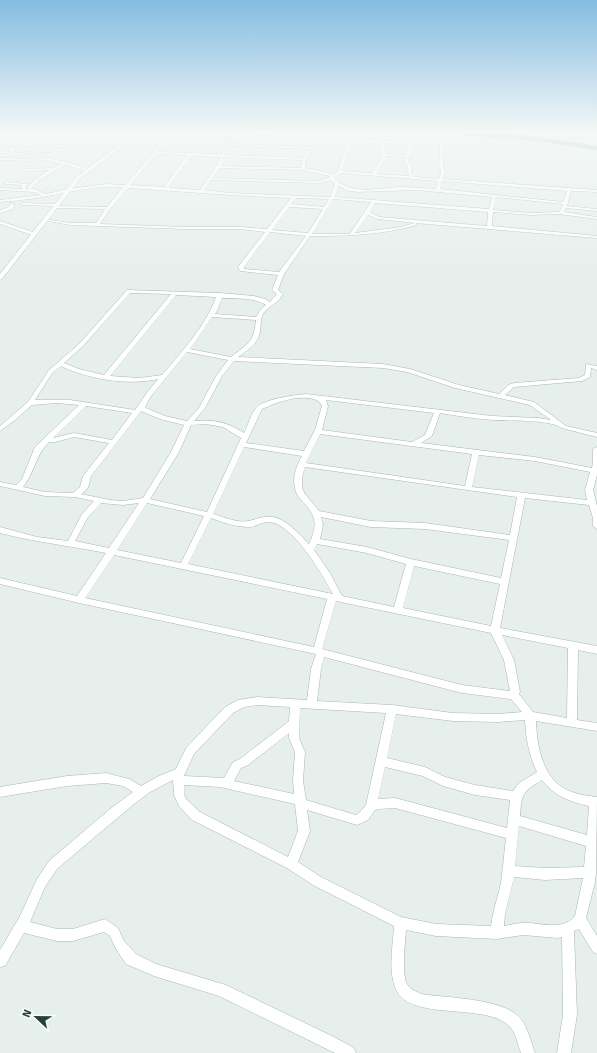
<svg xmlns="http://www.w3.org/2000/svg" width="597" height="1053" viewBox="0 0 597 1053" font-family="'Fira Sans',sans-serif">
<rect width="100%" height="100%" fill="#e6efeb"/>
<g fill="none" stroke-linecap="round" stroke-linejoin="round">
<g stroke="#a8b8b2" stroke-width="1">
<path id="minor" d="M0,133H4L0,139Z
M45,133H49C41,144 27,147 14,150L16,153L64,149L85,140L125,144L123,145L86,142L65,151L27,153L0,157V155L12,153L10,151L0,148V146C3,147 7,148 10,148C19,150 40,141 45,133Z
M105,133H118L136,135L134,136Z
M164,133H186L348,139L349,133H353L352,139L442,143L444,144L443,166L445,173L443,179L597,190V192L571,191L567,206L597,209V211L566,208L564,212L597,217V219L559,214L532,215L493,212L492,226L597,236V238L415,223L417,224V225C382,235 346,236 310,236L284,274L278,290L283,294C279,303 268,306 263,314C260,320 261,326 260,332C258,344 246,351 238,357L383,364L410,369L459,385L499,394L508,385L514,383L579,378L585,375L586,364L597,366V370L591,368L590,377L582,381L514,387L505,395L534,402L566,426L597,433V437L562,428C549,419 510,421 494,420C476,419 458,416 440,413L432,436L421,443L535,457L592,468L593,462V449L597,447V475L593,490L597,506V529L593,526V518L589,505L525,498L500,628L597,646V654L578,650L577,720L597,723V731L536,721C537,748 543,782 572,792C580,795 589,796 597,797L596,872L595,882L586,918L597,936V954L593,952L579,929L574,931L577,1015L571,1053H557L563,1015L562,937L558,938L523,935L497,939L436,936L406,930C405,943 402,970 406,982C408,988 415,991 421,994C446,998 505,998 521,1019C528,1028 531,1042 535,1053H521C518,1045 516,1034 511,1028C488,1000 407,1024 395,987C388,969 393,946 394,926L313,885L287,868L192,820L179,806L174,795L173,780L150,792L134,804L57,869L45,887L30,922L57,929H73L105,919L118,928L124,941L136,954L156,964L226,985L334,1037L354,1048L356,1053H335L219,996L154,976L126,964L116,949L110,936L104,932L73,941H57L24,933L5,966L0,967V950L20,916L37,879L49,861L110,809L133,792L123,786L106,783L67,786L0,797V787L67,776L106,773L129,779L141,786L159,776L176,769L186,748L225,707L238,700L257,697L307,700L311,669L316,654L79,603L0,584V578L77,596L106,553C71,546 35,542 0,533V527L37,537L68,541L82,514L94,501L75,497L45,496L0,486V482L16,485L22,479L35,447L79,405L57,403L32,405L15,420L0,431V426L28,402L49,370L80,343L127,290L220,293L254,296L265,299L270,302L277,294L272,290L278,275L240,271L238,267L265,232L241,229H186L70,225L43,220L45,219L70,223H96L105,209L55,208L53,206L22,205L20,204L22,203L57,204L59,206L107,207L123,187C94,185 66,193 37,198C25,200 12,201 0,202V200L41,195L34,192L0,190V188L22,189V185L6,184L4,183L6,182L27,184L26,189H29L27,188L33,181L49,170L25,171L24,169L53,168L61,164L43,159L44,157L77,165L90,170L88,171L65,165L41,179L31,188L46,194L69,189L107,184L125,185L154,152L166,134ZM170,134L347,141L338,171L333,174L305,168L306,159L315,144L313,143L309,147L165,141ZM351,142L380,143L382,156L372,173L342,171ZM164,143L308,149L303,158L225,155L227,151L225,150L222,154L158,152ZM384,143L409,144L406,155L386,154ZM412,144L440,145L439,166L441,173L439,179L415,177L411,173L412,167L408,161L409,157L411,156L410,155ZM156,154L187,155L165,186L166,187L130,185ZM191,156L220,157L216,167L200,190L170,188L169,186ZM386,156L405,157L404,161L408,167L407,173L410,176L376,174ZM224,157L302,160L301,168L221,166ZM219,168L303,170L330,176V177L320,181L212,178ZM341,173L438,181L435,189C424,188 412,187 400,187C377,188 352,196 334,178ZM211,180L320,183L331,180L335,183L330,197L230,193L204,190ZM442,181L567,191L563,202L440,189ZM338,186L349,191L358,192L416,190L492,197L489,209L335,197ZM128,188L230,195L291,198L267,229L241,227H186L100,224L110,209ZM496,197L563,204L560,211L559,212L532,213L493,210ZM296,198L329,199L324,207L291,204ZM333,199L371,202L350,234H312ZM375,203L488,212L487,226L379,217L370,212ZM289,207L323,209L308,233L272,230ZM368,215L378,219L415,223L401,227L355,233ZM270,232L306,236L279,272L244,269V267ZM130,293L171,294L104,375L79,369L64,363L84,345ZM176,295L216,297C207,324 181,353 162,375L139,378L110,376ZM222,298C236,299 254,297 266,305L261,309L256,317L215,314L218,309ZM212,317L256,320C253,345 249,342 231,357L190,349ZM187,352L228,360L216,376L199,408L187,421L165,416L146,408L145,407L151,396ZM234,361L383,368L407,372L455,388L530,405L551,420L538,418L492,416L306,394C295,395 263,399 256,408C251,414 248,425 244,433C228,422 212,419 194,421L205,408L222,376ZM61,366C87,379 129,386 158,379L146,394L135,410L70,400H35L53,372ZM295,398C305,398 317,396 322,406L315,430L304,451L246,443L262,409L276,403ZM326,400L434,413L425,435L412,442L322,430L328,406ZM86,406L132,413L112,440L74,433L53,438ZM141,411L160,419L184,425L171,452L143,498L123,501L110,500L81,494L88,488L91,476ZM206,424L223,427L241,438L207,512L150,499L179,452L191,425ZM320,434L472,454L465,486L306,463ZM74,437L109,443L83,476L80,487L73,493L45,492L23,487C35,472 35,456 49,442H55ZM244,447L302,456C297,465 292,477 295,488C296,495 301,500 305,504C317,517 317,528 309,544C298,533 283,514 265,517C255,518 249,523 238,521C230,520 221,516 213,514ZM479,455L535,461L590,472L585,490L587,500L472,487ZM305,467L517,497L510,535L425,523L371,521L319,511L305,494L302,488V477ZM101,503L123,505L139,503L109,548L75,541L88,517ZM147,503L204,516L181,563L117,550ZM321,517L371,527L425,529L509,540L501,578L411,559L367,547L320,539L323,525ZM211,518C224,523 236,527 250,527C257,526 262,522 268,522C292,522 323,575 333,594L188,564ZM317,544L367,553L406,564L394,607L342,596L330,573L314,550ZM114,555L327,599L314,647L85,598ZM414,566L500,584L491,626L403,608ZM336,601L491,633L504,660L510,691L462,685L322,649ZM502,635L568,648L567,718L533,712L519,694L520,692L514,660ZM324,657L462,693L511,699L522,712L498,714L453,713L392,705L317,701L321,669ZM257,705L290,707L289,721L240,759L233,762L224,778L184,776L194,754L233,713L244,707ZM300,708L386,713L366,805L360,812L356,815L306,800L303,781L305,752L299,738ZM396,714L453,721L498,722L525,720C526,739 529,755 537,772L519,783L513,791L475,785L445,777L425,767L387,758ZM289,733V738L295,752L293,781L294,794L234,781L241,768L248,765ZM385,767L423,776L443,786L475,795L510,800L507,828L395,798L378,799ZM542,780C554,796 570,802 589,806L587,835L520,816C522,793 522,792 542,780ZM184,785L220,787L295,804L298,831L288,857L200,812L187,800L184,795ZM395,808L506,838L501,883L493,914L491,926L436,924L401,917L321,877L298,862L310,831L307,810L357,825L368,820L375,810L379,809ZM519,826L586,846L584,867L545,868L515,866ZM514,877L545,880L583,878L575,916C561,932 541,922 523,923C517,923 510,925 504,926L505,914Z
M553,133H558L540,140L537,139Z
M0,158L32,159L34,160L32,161L1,160Z
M11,203L15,204L13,209L0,213V210L9,207Z
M0,221L36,233V234L32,235L0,224Z"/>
</g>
<g stroke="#a8b8b2" stroke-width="1">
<path id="tertiary" d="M135,133H140L80,179L2,279L0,280V274L76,177Z"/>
</g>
<g stroke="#c2cac8" stroke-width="1">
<path id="primary" d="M462,133H482L539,137L597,146V150L539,141L465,135Z"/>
</g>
<use href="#minor" fill="#fff" fill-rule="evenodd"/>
<use href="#tertiary" fill="#fff" fill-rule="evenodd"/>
<use href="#primary" fill="#6aa596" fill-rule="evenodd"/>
</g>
<linearGradient id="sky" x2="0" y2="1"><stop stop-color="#84bce0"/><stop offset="0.47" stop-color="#f4f8f6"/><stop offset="1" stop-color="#f4f8f6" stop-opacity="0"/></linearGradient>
<rect width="597" height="280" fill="url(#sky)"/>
<g transform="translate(36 1017) rotate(292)" stroke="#f7fbf9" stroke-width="3" paint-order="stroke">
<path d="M0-3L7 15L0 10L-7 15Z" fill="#24423a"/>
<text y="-6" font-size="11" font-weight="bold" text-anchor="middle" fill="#24423a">N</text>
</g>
</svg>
